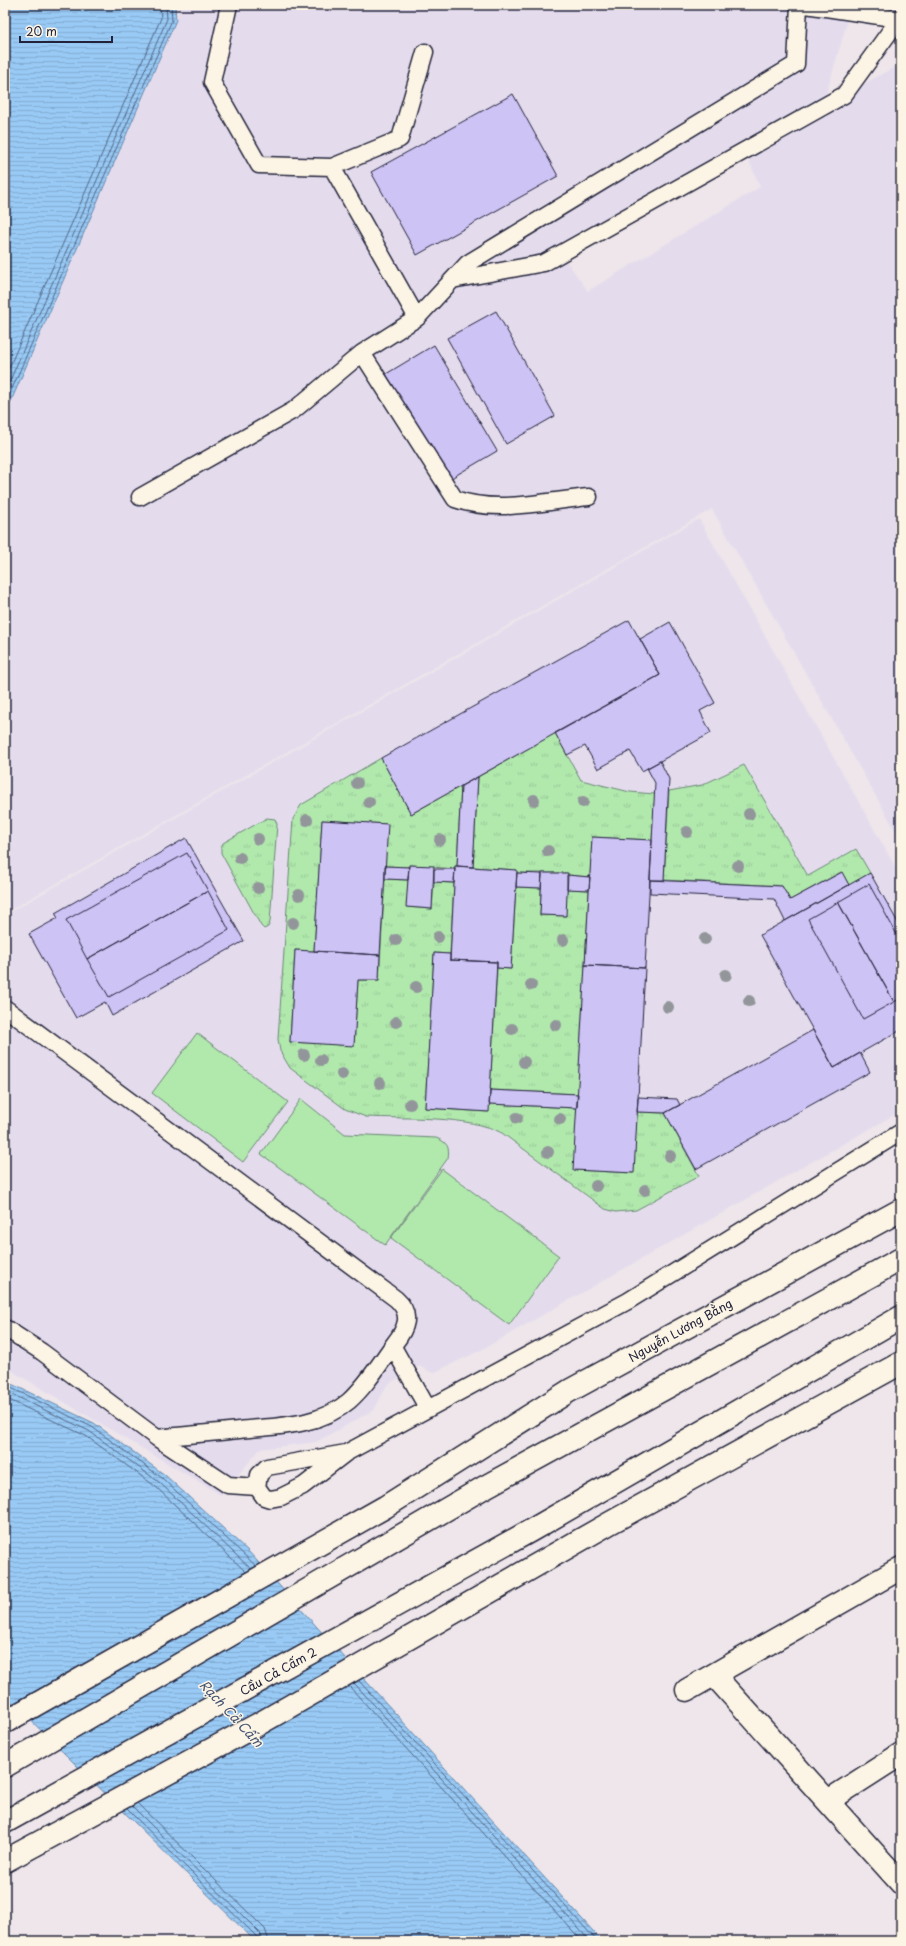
<svg xmlns="http://www.w3.org/2000/svg" width="906" height="1946" viewBox="0 0 906 1946" font-family="'Playpen Sans',sans-serif">
<defs>
<pattern id="grass-tufts" width="24" height="20" patternUnits="userSpaceOnUse"><rect width="24" height="20" fill="#b1e9ad"/><path d="M3 7l-1-3M5 7V3M7 7l1-3M15 17l-1-3M17 17v-4M19 17l1-3" fill="none" stroke="#98c896"/></pattern>
<pattern id="water-rules" width="6" height="5" patternUnits="userSpaceOnUse"><rect width="6" height="5" fill="#98caf5"/><path d="M0 2.5h6" fill="none" stroke="#83add3"/></pattern>
</defs>
<rect width="100%" height="100%" fill="#eee6ea"/>
<filter id="ink" filterUnits="userSpaceOnUse"><feTurbulence type="fractalNoise" baseFrequency=".025" numOctaves="2"/><feDisplacementMap in="SourceGraphic" scale="8" xChannelSelector="R" yChannelSelector="G"/><feConvolveMatrix kernelMatrix="1 2 1 2 8 2 1 2 1" color-interpolation-filters="sRGB"/></filter>
<g filter="url(#ink)">
<path fill="#e4dced" fill-rule="evenodd" d="M180,5H852L823,105L901,64V840L712,509L5,913V415L176,20ZM743,147L760,187L588,291L558,250Z
M699,519L901,877V1111L483,1349L433,1373L419,1366L387,1385L374,1410L316,1442L260,1449L221,1495L5,1367V915Z"/>
<path fill="url(#grass-tufts)" stroke="#6a8674" d="M555,733L581,780L630,792L655,794L652,840L592,837L590,877L567,875V873H517V870L473,867L478,777Z
M381,758L411,814L461,786L457,866H455V869L409,865V867L385,866L387,824L322,820L314,951L295,950L290,1042L354,1045L358,980H379L385,879L408,880L407,907L432,909L434,882L454,883L450,954L434,953L425,1108L488,1112L489,1104L577,1108L574,1170L633,1173L637,1112L665,1113L699,1176L636,1210L616,1212L605,1209L502,1133C469,1115 405,1119 366,1117L345,1109L290,1068L280,1051L278,1039L293,819L301,805Z
M744,765L808,876L856,849L870,873L849,885L841,872L790,900L782,886L664,880L669,791L702,785Z
M267,818L275,819L277,824L270,922L268,927L264,929L261,926L221,853V847L223,843Z
M516,887L541,888L540,915L565,916L567,889L589,890L578,1094L490,1090L497,968L511,969Z"/>
<path fill="#b1e9ad" stroke="#6a8674" d="M197,1033L288,1102L243,1162L152,1093Z
M301,1099L345,1134L436,1138C447,1142 450,1147 448,1158L385,1245L261,1154Z
M442,1169L559,1256L509,1325L391,1238Z"/>
<path fill="url(#water-rules)" stroke="#6987ab" d="M5,5H175L176,20L5,415Z
M5,1381L94,1423L165,1475L248,1551L602,1941H255L5,1695Z"/>
<g fill="none" stroke-linecap="round" stroke-linejoin="round">
<path stroke="#516585" stroke-width="1" d="M5,377L161,18L160,5
M5,392L167,19L166,5
M5,405L172,20L171,5
M5,1385L92,1427L162,1478L256,1566
M5,1391L89,1431L159,1482L251,1569
M5,1398L86,1436L155,1486L246,1572
M359,1681L597,1941
M354,1683L590,1941
M349,1686L582,1941
M137,1803L265,1929L269,1941
M132,1806L260,1933L263,1941
M127,1809L256,1936L258,1941"/>
</g>
<path fill="#cec3f5" stroke="#22223b" d="M513,94L558,176L417,255L371,172Z
M496,311L555,416L506,444L447,338Z
M434,345L497,451L448,480L386,374Z
M629,620L660,675L411,814L381,758Z
M670,622L715,703L700,711L711,733L642,771L630,751L598,769L585,746L567,755L555,733L660,675L640,639Z
M660,761L669,779L664,880H650L655,783L647,768Z
M478,777L473,867L457,866L461,786Z
M322,820L388,824L380,955L314,951Z
M592,837L652,840L645,968L585,965Z
M186,838L244,941L112,1016L105,1002L76,1018L29,934L58,918L55,913Z
M187,853L208,891L87,959L66,920Z
M409,865L434,866L432,909L406,907Z
M385,866L409,867L408,880L385,879Z
M455,866L517,870L511,969L497,968V962L450,960Z
M434,869H455L454,883L434,882Z
M842,872L849,885L785,921L774,899L650,893V880L782,886L790,900Z
M517,873L542,874L541,888L516,887Z
M542,873H568L566,916L540,915Z
M870,873L901,928V1030L834,1068L760,935Z
M567,875L590,877L589,890L567,889Z
M869,884L901,942V998L894,1002L838,902Z
M208,891L229,930L109,997L87,959Z
M838,902L894,1002L863,1019L808,919Z
M295,950L380,955L379,980H358L354,1046L290,1042Z
M434,953L450,954V960L497,962L489,1112L425,1108Z
M585,965L645,968L634,1173L573,1170Z
M813,1030L834,1068L860,1053L870,1072L696,1169L665,1113Z
M490,1090L578,1094L577,1108L489,1104Z
M638,1097L677,1099L680,1105L665,1113L637,1112Z"/>
<g fill="none" stroke-linecap="round" stroke-linejoin="round">
<g stroke="#22223b" stroke-width="19">
<path id="service" d="M229,5L212,82L259,165L332,167L417,318L468,263L796,64L799,5
M806,5L899,19L901,17
M332,167L400,139L425,52
M452,280L544,263L844,95L899,19
M362,353L455,499C496,514 546,501 589,497
M140,497L294,410L362,353L417,318
M5,1008L396,1299C413,1314 406,1329 394,1344C380,1363 367,1385 349,1401C319,1427 276,1426 239,1430C212,1433 184,1435 157,1438L42,1352L5,1328
M393,1347L428,1409
M157,1438L228,1485L257,1487
M346,1453L267,1467L259,1475L257,1487L264,1497L270,1499L281,1497L303,1486L346,1453L628,1301L901,1132"/>
</g>
<g stroke="#22223b" stroke-width="25">
<path id="minor" d="M714,1675L901,1883
M687,1690L901,1568
M828,1801L901,1754"/>
</g>
<g stroke="#22223b" stroke-width="25">
<path id="secondary" d="M5,1722L385,1507L569,1391L901,1210
M5,1766L483,1488L901,1259
M5,1822L530,1531L901,1317
M5,1861L257,1725L610,1523L901,1363"/>
</g>
<use href="#service" stroke="#fcf5e5" stroke-width="16"/>
<use href="#minor" stroke="#fcf5e5" stroke-width="22"/>
<use href="#secondary" stroke="#fcf5e5" stroke-width="22"/>
</g>
<g fill="#92969a">
<circle cx="357" cy="783" r="6"/>
<circle cx="534" cy="800" r="6"/>
<circle cx="369" cy="802" r="6"/>
<circle cx="583" cy="802" r="6"/>
<circle cx="749" cy="814" r="6"/>
<circle cx="307" cy="820" r="6"/>
<circle cx="687" cy="832" r="6"/>
<circle cx="258" cy="839" r="6"/>
<circle cx="440" cy="840" r="6"/>
<circle cx="548" cy="851" r="6"/>
<circle cx="240" cy="858" r="6"/>
<circle cx="738" cy="866" r="6"/>
<circle cx="258" cy="888" r="6"/>
<circle cx="299" cy="895" r="6"/>
<circle cx="293" cy="923" r="6"/>
<circle cx="438" cy="937" r="6"/>
<circle cx="705" cy="939" r="6"/>
<circle cx="396" cy="940" r="6"/>
<circle cx="563" cy="940" r="6"/>
<circle cx="726" cy="975" r="6"/>
<circle cx="531" cy="985" r="6"/>
<circle cx="416" cy="987" r="6"/>
<circle cx="749" cy="1001" r="6"/>
<circle cx="668" cy="1007" r="6"/>
<circle cx="396" cy="1022" r="6"/>
<circle cx="556" cy="1025" r="6"/>
<circle cx="512" cy="1029" r="6"/>
<circle cx="304" cy="1055" r="6"/>
<circle cx="321" cy="1060" r="6"/>
<circle cx="524" cy="1062" r="6"/>
<circle cx="342" cy="1074" r="6"/>
<circle cx="380" cy="1083" r="6"/>
<circle cx="410" cy="1104" r="6"/>
<circle cx="517" cy="1118" r="6"/>
<circle cx="560" cy="1119" r="6"/>
<circle cx="548" cy="1152" r="6"/>
<circle cx="670" cy="1156" r="6"/>
<circle cx="596" cy="1186" r="6"/>
<circle cx="645" cy="1190" r="6"/>
</g>
</g>
<g text-anchor="middle" dominant-baseline="central" stroke-width="3" stroke-linejoin="round" paint-order="stroke">
<g font-size="12" fill="#22223b" stroke="#fcf5e5">
<text transform="translate(680 1330) rotate(-29)">Nguyễn Lương Bằng</text>
<text transform="translate(278 1671) rotate(-29)">Cầu Cả Cấm 2</text>
</g>
<g font-size="13" font-style="italic" fill="#455473" stroke="#fcf5e5">
<text transform="translate(232 1713) rotate(47)">Rạch Cả Cấm</text>
</g>
</g>
<rect width="906" height="1946" fill="none" stroke="#fcf5e5" stroke-width="20"/>
<rect x="10" y="10" width="886" height="1926" fill="none" stroke="#22223b" stroke-width="1.5" filter="url(#ink)"/>
<path d="M20 36v6h92v-6" fill="none" stroke="#22223b" stroke-width="2"/>
<text x="26" y="36" font-size="12" fill="#22223b" stroke="#fcf5e5" stroke-width="3" paint-order="stroke">20 m</text>
</svg>
